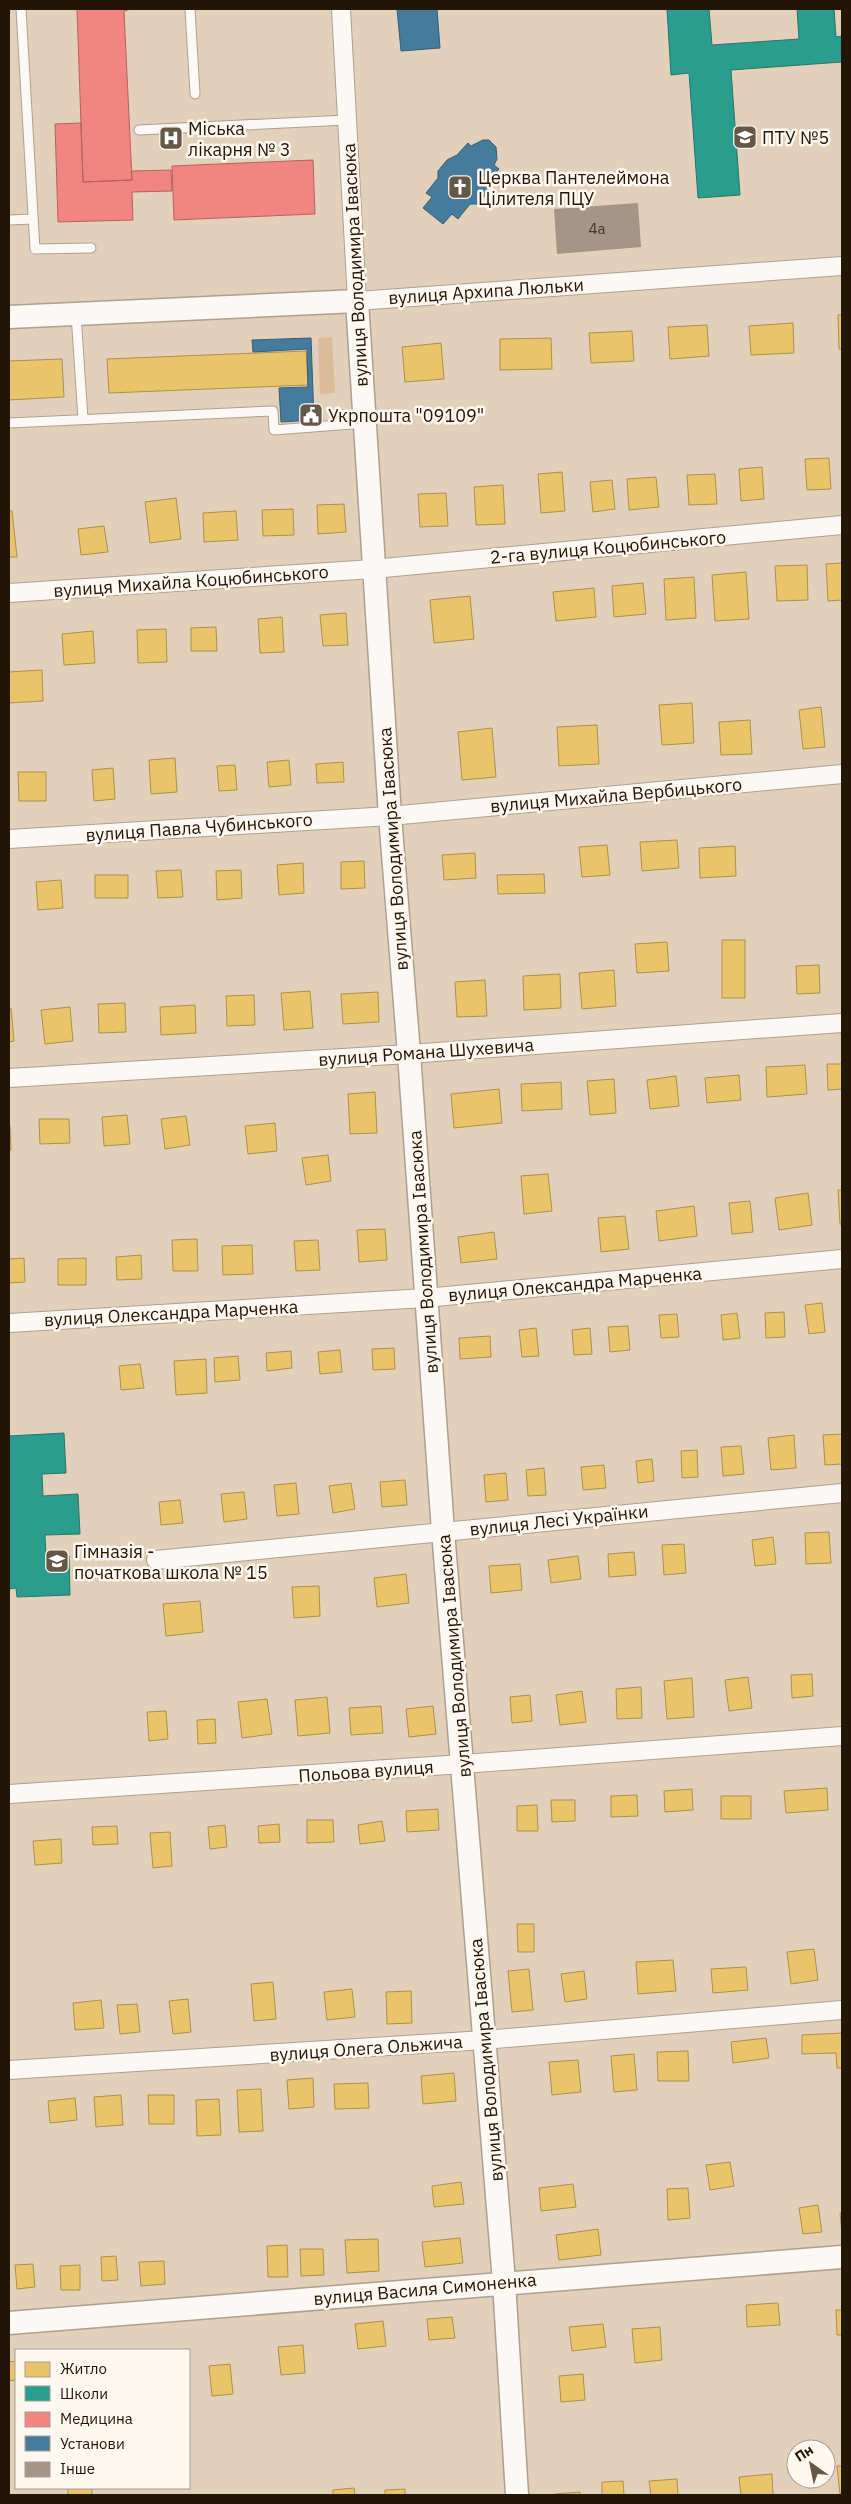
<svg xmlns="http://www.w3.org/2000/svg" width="851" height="2504" viewBox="0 0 851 2504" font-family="'IBM Plex Sans',sans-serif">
<rect width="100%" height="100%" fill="#e2d0ba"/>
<path fill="#dabc98" d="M332,337L335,393L320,394L318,338Z"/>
<path fill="#e9c46a" stroke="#ad904c" d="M838,315H842V349H839Z
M793,323L794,353L751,355L749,326Z
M707,325L709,356L670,359L668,327Z
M632,331L634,361L591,363L589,333Z
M551,338L552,369L500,370V339Z
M441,343L444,379L405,382L402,347Z
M306,351L308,385L109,393L107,359Z
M62,359L64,397L9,400V361Z
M829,458L831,489L807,490L805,459Z
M762,467L764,499L741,501L739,469Z
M562,472L565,511L541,513L538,474Z
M715,474L717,504L689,505L687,475Z
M656,477L659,507L629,510L627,479Z
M612,480L615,509L593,512L590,482Z
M503,485L505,524L476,525L474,487Z
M446,493L448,526L420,527L418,494Z
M176,498L181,539L150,543L145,502Z
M344,504L346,532L318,534L317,505Z
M293,509L294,535L263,536L262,510Z
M9,511H12L17,557H9Z
M236,511L238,540L204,542L203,513Z
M104,526L108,552L81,555L78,529Z
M842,563V600L828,601L826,564Z
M807,565L808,600L777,601L775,566Z
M746,572L749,619L715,621L712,575Z
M694,577L696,618L666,620L664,579Z
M643,583L646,614L614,617L612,586Z
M594,588L596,617L556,621L553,592Z
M470,596L474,639L434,643L430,600Z
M346,613L348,645L323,646L320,615Z
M282,617L284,652L260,653L258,619Z
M216,627L217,651H191V628Z
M166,629L167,662L138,663L137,630Z
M93,631L95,663L64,665L62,634Z
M42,670L43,701L9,703V672Z
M692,703L694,743L662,745L659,705Z
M821,707L825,747L803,749L799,710Z
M750,720L752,754L721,755L719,722Z
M597,725L599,764L559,766L557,727Z
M492,728L496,777L462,780L458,732Z
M175,758L177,792L151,794L149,760Z
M289,760L291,785L269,787L267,762Z
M343,762L344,782L317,783L316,764Z
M235,765L237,790L219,791L217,766Z
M113,768L115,799L94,801L92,770Z
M18,772H46V801H19Z
M677,840L679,868L642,871L640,842Z
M607,845L610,875L582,877L579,847Z
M735,846L736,876L700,878L699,848Z
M475,853L476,878L444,880L442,855Z
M364,861L365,888L341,889V862Z
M303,863L304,893L279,895L277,865Z
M181,870L183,897L158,898L156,871Z
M241,870L242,898L217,900L216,871Z
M544,874L545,893L498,894L497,875Z
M95,875H128V898H95Z
M61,880L63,908L38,910L36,882Z
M722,940H745V998H722Z
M667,942L669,971L637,973L635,944Z
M819,965L820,993L797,994L796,966Z
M614,970L616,1006L582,1009L579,973Z
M560,974L561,1008L524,1010L523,976Z
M485,980L487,1016L457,1017L455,982Z
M310,991L313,1028L284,1030L281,993Z
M378,992L379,1022L343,1024L341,994Z
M254,995L255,1025L227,1026L226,996Z
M125,1003L126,1032L99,1033L98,1004Z
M195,1005L196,1033L161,1035L160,1007Z
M70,1007L73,1041L45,1044L41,1010Z
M11,1008L14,1041L9,1042V1009Z
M827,1064H842V1089L828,1090Z
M805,1065L807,1094L767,1097L766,1067Z
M739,1075L741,1100L707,1103L705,1078Z
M676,1076L679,1106L650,1109L647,1080Z
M614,1079L616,1113L590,1115L587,1081Z
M561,1082L562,1109L522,1111L521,1084Z
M499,1089L502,1123L454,1128L451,1094Z
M375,1092L377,1133L350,1134L348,1094Z
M127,1115L130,1144L104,1146L102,1117Z
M186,1116L190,1145L165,1149L161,1119Z
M39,1119H69L70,1143L40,1144Z
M275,1123L277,1151L248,1154L245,1126Z
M9,1125H10L11,1150H9Z
M328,1155L331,1181L306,1185L302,1158Z
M548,1174L552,1211L524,1214L521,1176Z
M838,1190H842V1224H840Z
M808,1193L812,1225L779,1230L775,1198Z
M750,1201L753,1232L732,1234L729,1203Z
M694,1206L697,1236L659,1241L656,1211Z
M625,1216L629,1249L601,1252L598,1218Z
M385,1229L387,1260L359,1262L357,1230Z
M494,1232L497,1259L461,1263L458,1237Z
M197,1239L198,1271H173L172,1240Z
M318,1240L320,1270L296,1271L294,1241Z
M252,1245L253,1274L223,1275L222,1246Z
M141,1255L142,1279L117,1280L116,1257Z
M24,1258L25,1282L9,1283V1259Z
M86,1258V1285H58V1259Z
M822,1303L825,1332L809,1334L805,1305Z
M784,1312L785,1337L766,1338L765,1313Z
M737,1313L740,1338L723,1340L721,1315Z
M677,1314L679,1337L661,1338L659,1315Z
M628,1326L630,1350L610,1352L608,1327Z
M536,1328L539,1356L522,1357L519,1330Z
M590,1328L592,1354L574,1355L572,1330Z
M490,1336L491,1357L460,1359L459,1338Z
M394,1348L395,1369L373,1370L372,1349Z
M340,1350L342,1372L320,1374L318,1352Z
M291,1351L292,1368L267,1371L266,1353Z
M238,1356L240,1380L215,1382L214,1358Z
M206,1359L207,1393L176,1395L174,1361Z
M140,1364L144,1388L121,1390L119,1366Z
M842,1434V1464L825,1465L823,1435Z
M794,1435L796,1468L771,1470L768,1438Z
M741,1446L744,1474L723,1476L721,1447Z
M697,1450L698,1477L682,1478L681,1451Z
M652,1459L654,1481L638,1483L636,1461Z
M604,1465L606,1488L583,1490L581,1467Z
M544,1468L546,1495L528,1496L526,1470Z
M506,1473L508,1500L486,1502L484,1475Z
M405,1480L407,1505L382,1507L380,1482Z
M296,1483L299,1514L277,1516L274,1485Z
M351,1483L355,1509L333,1513L329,1486Z
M244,1492L247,1519L224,1522L221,1494Z
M180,1500L183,1523L161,1525L159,1502Z
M829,1532L831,1563L806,1564L805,1533Z
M773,1537L776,1564L755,1566L752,1540Z
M684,1544L686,1573L664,1575L662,1545Z
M634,1552L636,1575L609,1577L608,1554Z
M578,1556L581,1579L551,1583L548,1560Z
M520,1564L522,1590L491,1593L489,1566Z
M406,1574L409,1603L377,1607L374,1578Z
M319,1586L320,1616L294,1618L292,1587Z
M200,1601L203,1632L166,1636L163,1604Z
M812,1674L813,1696L792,1698L791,1675Z
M748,1677L752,1708L729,1711L725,1680Z
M692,1678L694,1717L667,1719L664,1681Z
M641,1687L642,1718L617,1719L616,1689Z
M582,1691L586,1722L560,1725L556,1695Z
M530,1695L532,1721L512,1723L510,1697Z
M327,1697L330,1733L298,1736L295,1700Z
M267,1699L272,1734L242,1738L238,1702Z
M381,1706L383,1733L351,1735L349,1708Z
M433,1706L436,1734L409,1737L406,1709Z
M166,1711L168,1739L149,1741L147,1712Z
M215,1719L216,1743L198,1744L197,1720Z
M827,1788L828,1810L786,1813L784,1791Z
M692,1789L693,1810L665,1812L664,1791Z
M637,1795L638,1816L611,1817V1796Z
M721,1796H751V1819H721Z
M551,1800H575V1821L552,1822Z
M537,1805L538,1831H517V1806Z
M438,1809L439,1830L407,1832L406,1811Z
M307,1820H333L334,1842L307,1843Z
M382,1821L385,1841L360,1844L358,1825Z
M279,1824L280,1842L259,1843L258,1826Z
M225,1825L227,1847L210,1849L208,1827Z
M117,1826L118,1844L93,1845L92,1827Z
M170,1832L172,1866L153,1868L150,1833Z
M61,1839L62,1863L35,1865L33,1841Z
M517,1924H534V1952H518Z
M814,1949L818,1980L791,1984L787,1952Z
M673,1960L676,1991L638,1994L636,1962Z
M746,1967L748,1990L713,1993L711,1969Z
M529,1969L533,2010L512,2012L508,1971Z
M584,1971L587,1999L565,2002L561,1974Z
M273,1982L276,2019L254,2021L251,1984Z
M352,1989L355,2017L327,2020L324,1992Z
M411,1991L412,2023L387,2024L386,1992Z
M188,1999L191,2032L173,2034L169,2001Z
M101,2000L104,2028L75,2030L73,2003Z
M137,2004L140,2032L120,2034L117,2005Z
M842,2033V2068H837L836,2053L802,2054V2035Z
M766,2038L769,2058L733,2063L731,2042Z
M688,2051L689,2081H658L657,2052Z
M634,2054L637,2090L614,2092L611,2056Z
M578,2060L581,2092L552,2095L549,2062Z
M454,2073L456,2101L423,2104L421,2076Z
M313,2078L314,2107L289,2109L287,2080Z
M368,2083L369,2108L335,2109L334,2084Z
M261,2089L263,2131L239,2132L237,2090Z
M121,2095L123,2125L96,2127L94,2097Z
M148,2095H174V2124H149Z
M75,2098L77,2120L50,2123L48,2101Z
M219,2099L221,2135L197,2136L196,2100Z
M730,2162L734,2186L710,2190L706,2165Z
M461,2182L464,2204L434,2207L432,2186Z
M573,2184L576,2207L541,2211L539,2188Z
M688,2188L690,2218L668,2220L667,2189Z
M818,2205L822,2232L803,2234L799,2208Z
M840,2213H842V2234Z
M598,2229L601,2255L559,2260L556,2235Z
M460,2238L463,2263L425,2267L422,2242Z
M378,2239L379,2271L347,2273L345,2240Z
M287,2245L288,2277H268L267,2246Z
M300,2249H323L324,2275L301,2276Z
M116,2256L118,2280L102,2281L101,2257Z
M164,2261L165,2284L141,2286L139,2262Z
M33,2264L35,2287L17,2289L15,2265Z
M80,2265V2290H61L60,2266Z
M778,2303L780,2325L747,2327L746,2305Z
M836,2310H842V2335H837Z
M452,2317L455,2338L429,2340L427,2319Z
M383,2321L386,2346L358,2349L355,2324Z
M603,2324L606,2347L572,2351L569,2327Z
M660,2327L662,2360L635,2363L632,2329Z
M303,2345L305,2373L281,2375L278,2347Z
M16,2361V2380L9,2381V2362Z
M230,2364L233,2394L212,2396L209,2366Z
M583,2374L585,2400L561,2402L559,2376Z
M837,2466H842V2494H840Z
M772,2474L773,2495H741L739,2477Z
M677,2479L678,2495H651L649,2481Z
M623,2481L624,2495H602V2482Z
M68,2488H92V2495H68Z
M354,2488L355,2495H333V2490Z
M405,2489V2495H385V2490Z
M580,2492V2495H556L555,2494Z"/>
<path fill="#2a9d8f" stroke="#287566" d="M667,9H709L712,45L799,39L797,9H834L836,37L842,36V62L731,70L740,195L698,198L689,73L671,75Z
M64,1433L66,1473L42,1474L43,1496L78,1494L80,1534L45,1535L46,1557L69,1556L70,1595L17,1597L16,1588L9,1589V1436Z"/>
<path fill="#f28482" stroke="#b4635d" d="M77,9H131L124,11L132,180L83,182Z
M81,123L83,182L132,180L131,171L171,170L172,191L132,192L133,220L58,222L55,124Z
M313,160L315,214L174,220L172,166Z"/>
<path fill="#457b9d" stroke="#3a5d70" d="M397,9H437L440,48L401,51Z
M483,140H489L496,147L497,159L494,165L499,169L489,181L488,192L478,204H470L458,219L452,214L443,224L423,208L432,197L426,193L438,178V171L447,160L457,155L468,143L471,146Z
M311,338L314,420L281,422L279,388L308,387L307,349L253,352L252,340Z"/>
<path fill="#a59586" d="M638,203L641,247L557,254L554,209Z"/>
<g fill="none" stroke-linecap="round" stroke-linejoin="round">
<g stroke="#aea08f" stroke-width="11">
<path id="service" d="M21,9L35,249L91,248
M190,9L195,94
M139,130L347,120
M9,220L33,219
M76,314L83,419
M9,423L273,411L274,430L365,423"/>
</g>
<g stroke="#aea08f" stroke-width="20">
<path id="minor" d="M341,9L357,301L842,266
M9,593L373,569L842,525
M9,839L390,816L842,774
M9,1078L409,1054L842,1023
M9,1323L425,1298L842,1259
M156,1560L842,1493
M9,1794L463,1764L842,1736
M9,2070L484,2040L842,2010"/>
</g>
<g stroke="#aea08f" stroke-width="25">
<path id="tertiary" d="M9,317L357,301L390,816L409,1054L443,1531L504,2282L517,2495
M9,2323L842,2257"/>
</g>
<use href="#service" stroke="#fbf8f5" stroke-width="9"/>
<use href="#minor" stroke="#fbf8f5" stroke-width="18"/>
<use href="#tertiary" stroke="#fbf8f5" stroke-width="22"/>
</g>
<defs>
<g id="university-square" transform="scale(1.25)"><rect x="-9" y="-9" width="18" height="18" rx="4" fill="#655846" stroke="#fff8f0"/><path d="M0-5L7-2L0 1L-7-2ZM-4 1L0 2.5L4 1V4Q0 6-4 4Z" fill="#fff"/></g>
<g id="hospital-square" transform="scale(1.25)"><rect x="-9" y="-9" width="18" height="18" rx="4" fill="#655846" stroke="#fff8f0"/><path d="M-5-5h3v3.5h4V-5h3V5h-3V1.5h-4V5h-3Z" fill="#fff"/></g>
<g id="church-square" transform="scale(1.25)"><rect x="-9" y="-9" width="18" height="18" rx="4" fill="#655846" stroke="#fff8f0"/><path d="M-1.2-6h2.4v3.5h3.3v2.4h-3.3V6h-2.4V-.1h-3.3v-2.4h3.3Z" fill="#fff"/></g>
<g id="civic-square" transform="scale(1.25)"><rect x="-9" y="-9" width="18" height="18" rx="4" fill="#655846" stroke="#fff8f0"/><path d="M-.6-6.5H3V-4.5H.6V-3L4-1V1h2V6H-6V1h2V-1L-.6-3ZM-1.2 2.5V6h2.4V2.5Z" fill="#fff"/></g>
<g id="school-square" transform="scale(1.25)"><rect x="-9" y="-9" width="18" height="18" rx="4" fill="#655846" stroke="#fff8f0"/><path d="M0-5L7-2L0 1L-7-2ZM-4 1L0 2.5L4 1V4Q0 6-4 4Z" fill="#fff"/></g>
</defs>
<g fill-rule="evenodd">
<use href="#university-square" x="745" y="137"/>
<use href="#hospital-square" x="171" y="138"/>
<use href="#church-square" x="460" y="187"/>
<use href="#civic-square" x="311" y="415"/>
<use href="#school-square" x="57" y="1561"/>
</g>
<g text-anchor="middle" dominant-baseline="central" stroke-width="5" stroke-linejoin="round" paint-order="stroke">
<g font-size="15" fill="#433627">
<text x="597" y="228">4а</text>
</g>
<g font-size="18" fill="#221707" stroke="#fff8f0" text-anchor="start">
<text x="188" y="128">Міська<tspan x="188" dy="21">лікарня № 3</tspan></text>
<text x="762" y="137">ПТУ №5</text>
<text x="478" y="177">Церква Пантелеймона<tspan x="478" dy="21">Цілителя ПЦУ</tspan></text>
<text x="328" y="415">Укрпошта "09109"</text>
<text x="74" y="1551">Гімназія -<tspan x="74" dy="21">початкова школа № 15</tspan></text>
</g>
<g font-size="18" fill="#221707" stroke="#fff8f0">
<text transform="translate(355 265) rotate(-93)">вулиця Володимира Івасюка</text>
<text transform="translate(486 291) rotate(-4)">вулиця Архипа Люльки</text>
<text transform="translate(608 547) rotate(-5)">2-га вулиця Коцюбинського</text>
<text transform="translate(191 581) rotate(-4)">вулиця Михайла Коцюбинського</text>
<text transform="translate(616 795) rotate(-5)">вулиця Михайла Вербицького</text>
<text transform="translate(199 827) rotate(-4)">вулиця Павла Чубинського</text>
<text transform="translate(393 849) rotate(-94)">вулиця Володимира Івасюка</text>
<text transform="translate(426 1052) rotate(-4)">вулиця Романа Шухевича</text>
<text transform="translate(423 1252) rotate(-94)">вулиця Володимира Івасюка</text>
<text transform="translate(575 1284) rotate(-5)">вулиця Олександра Марченка</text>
<text transform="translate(171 1313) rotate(-3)">вулиця Олександра Марченка</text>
<text transform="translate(559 1520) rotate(-6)">вулиця Лесі Українки</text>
<text transform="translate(454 1656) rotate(-95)">вулиця Володимира Івасюка</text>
<text transform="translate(366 1771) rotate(-4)">Польова вулиця</text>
<text transform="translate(366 2048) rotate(-4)">вулиця Олега Ольжича</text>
<text transform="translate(486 2060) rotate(-95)">вулиця Володимира Івасюка</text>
<text transform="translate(425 2289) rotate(-5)">вулиця Василя Симоненка</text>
</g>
</g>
<rect width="851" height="2504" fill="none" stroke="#221707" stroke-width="20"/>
<rect x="15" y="2349" width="175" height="140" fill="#fff8f0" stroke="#a79e93"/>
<rect x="25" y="2362" width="25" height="15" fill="#e9c46a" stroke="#a79e93"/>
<text x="60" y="2374" font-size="15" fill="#221707">Житло</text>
<rect x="25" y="2386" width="25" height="15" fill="#2a9d8f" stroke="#a79e93"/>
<text x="60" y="2399" font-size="15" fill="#221707">Школи</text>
<rect x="25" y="2412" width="25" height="15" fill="#f28482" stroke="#a79e93"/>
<text x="60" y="2424" font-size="15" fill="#221707">Медицина</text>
<rect x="25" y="2436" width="25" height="15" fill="#457b9d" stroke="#a79e93"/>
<text x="60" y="2449" font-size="15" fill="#221707">Установи</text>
<rect x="25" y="2462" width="25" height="15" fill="#a59586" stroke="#a79e93"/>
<text x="60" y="2474" font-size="15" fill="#221707">Інше</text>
<g transform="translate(811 2464) rotate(327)"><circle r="24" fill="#fff8f0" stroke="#a79e93"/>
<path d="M0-4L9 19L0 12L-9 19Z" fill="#655846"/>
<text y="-8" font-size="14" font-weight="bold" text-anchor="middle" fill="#221707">Пн</text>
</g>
</svg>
